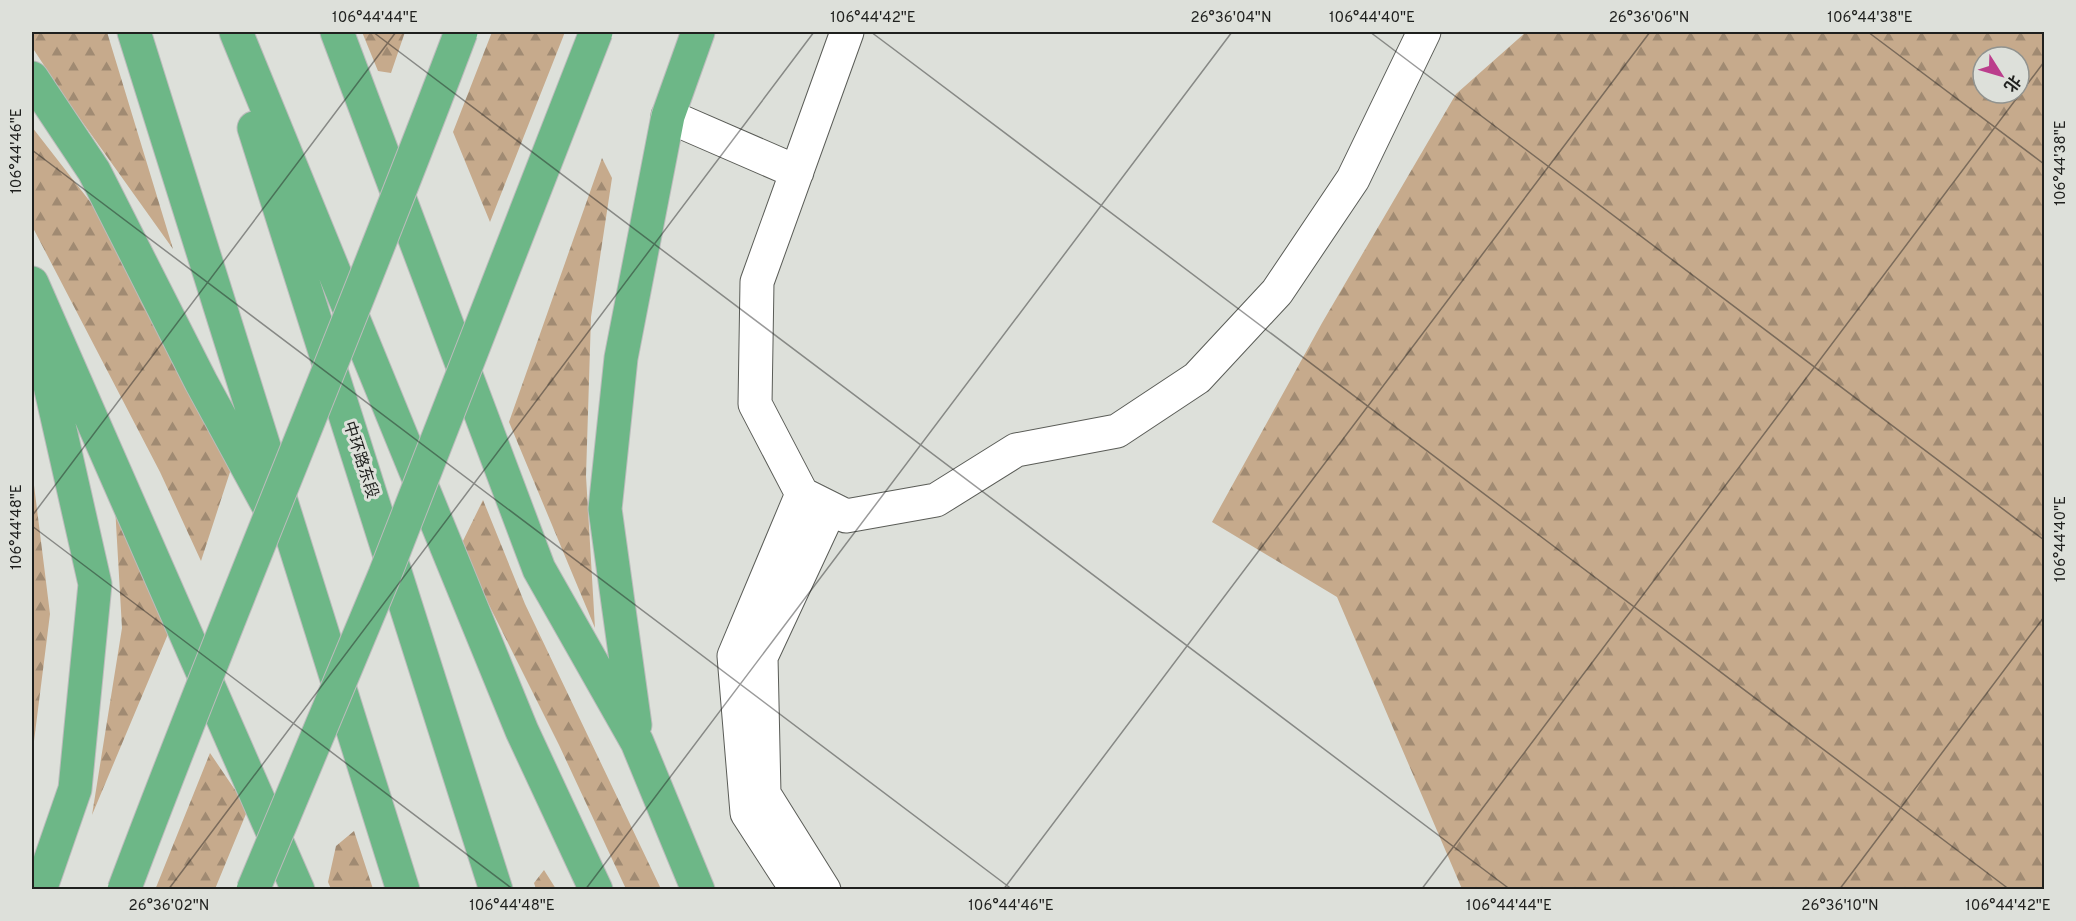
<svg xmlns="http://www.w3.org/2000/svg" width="2076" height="921" viewBox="0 0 2076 921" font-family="Overpass,'Noto Sans SC',sans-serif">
<defs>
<pattern id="forest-firs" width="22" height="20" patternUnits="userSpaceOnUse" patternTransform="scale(1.5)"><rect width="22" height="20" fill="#c6aa8c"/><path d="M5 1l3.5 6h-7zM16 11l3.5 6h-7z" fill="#a08a72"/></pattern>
</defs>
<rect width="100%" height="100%" fill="#dde0da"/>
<path fill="url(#forest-firs)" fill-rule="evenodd" d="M32,32H107L173,249L68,102L32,47Z
M362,32H405L391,73L378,71Z
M492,32H565L490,222L453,132Z
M1526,32H2044V889H1462L1337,597L1212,522L1322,323L1456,94ZM1983,57H2019V93H1983Z
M32,127L109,226L231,469L201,561L160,472L32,226Z
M602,158L612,178L591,317L586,476L595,628L509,422Z
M32,469L50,614L32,757Z
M483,500L525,604L661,889H626L559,745L460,547Z
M115,506L171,627L92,815L122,628Z
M210,753L248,809L215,889L155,890Z
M354,831L373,889H331L328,882L336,846Z
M544,870L556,889H536L534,883Z"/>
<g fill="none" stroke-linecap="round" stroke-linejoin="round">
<g stroke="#5a5c57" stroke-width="35">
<path id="street" d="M847,32L757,282L755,404L802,494L846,516L936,500L1016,450L1117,431L1197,378L1277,292L1353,179L1424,32
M668,116L797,172
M797,890L747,813L734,656L802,494
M824,890L764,794L761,657L830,509"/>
</g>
<g stroke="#bcbcbc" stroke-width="35">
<path id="highway" d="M134,32L403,890
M236,32L522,731L596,890
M337,32L539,569L637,742L698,890
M32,78L94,171L201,382L269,507
M254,128L496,890
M32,283L298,890
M39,337L95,584L75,789L40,890
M635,725L605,509L621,358L668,116L698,32"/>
</g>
<use href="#street" stroke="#fff" stroke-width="33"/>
<use href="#highway" stroke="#6db787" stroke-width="33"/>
<g stroke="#bcbcbc" stroke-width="35" stroke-linecap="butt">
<path id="highway-bridge" d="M124,890C232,602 353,319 461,32
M253,890L385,574L596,32"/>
</g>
<use href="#highway-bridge" stroke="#6db787" stroke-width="33"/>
</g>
<path fill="none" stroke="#1f201e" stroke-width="1.5" stroke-opacity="0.45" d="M373,32L1511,890M871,32L2010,890M1370,32L2044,540M1868,32L2044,164M32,150L1013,890M32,516L396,32M32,526L514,890M168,890L814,32M585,890L1232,32M1003,890L1650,32M1421,890L2044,62M1839,890L2044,617"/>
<g text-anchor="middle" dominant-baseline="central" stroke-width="6" stroke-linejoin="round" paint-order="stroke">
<g font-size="16" fill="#1f201e" stroke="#dde0da">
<text transform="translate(360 460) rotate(72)">中环路东段</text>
</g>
</g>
<rect width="2076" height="921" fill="none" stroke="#dde0da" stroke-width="66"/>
<g transform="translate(2001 75) rotate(127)"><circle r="28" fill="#dde0da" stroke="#91938f" stroke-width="1.5"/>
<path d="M0-4.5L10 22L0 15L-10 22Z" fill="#bb3e8c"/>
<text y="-9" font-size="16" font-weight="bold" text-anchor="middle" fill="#1f201e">北</text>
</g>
<rect x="33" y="33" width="2010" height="855" fill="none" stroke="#1f201e" stroke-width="2"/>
<g font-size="15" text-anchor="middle" fill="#1f201e">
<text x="375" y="22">106°44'44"E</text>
<text x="873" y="22">106°44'42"E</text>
<text x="1231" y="22">26°36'04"N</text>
<text x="1372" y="22">106°44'40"E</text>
<text x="1649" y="22">26°36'06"N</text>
<text x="1870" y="22">106°44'38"E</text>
<text transform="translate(16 151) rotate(-90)" y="5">106°44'46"E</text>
<text transform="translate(2060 163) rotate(-90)" y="5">106°44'38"E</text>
<text transform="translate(16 527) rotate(-90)" y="5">106°44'48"E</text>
<text transform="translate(2060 539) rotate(-90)" y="5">106°44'40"E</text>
<text x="169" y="910">26°36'02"N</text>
<text x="512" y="910">106°44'48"E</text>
<text x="1011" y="910">106°44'46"E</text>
<text x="1509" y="910">106°44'44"E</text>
<text x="1840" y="910">26°36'10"N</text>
<text x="2008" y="910">106°44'42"E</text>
</g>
</svg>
